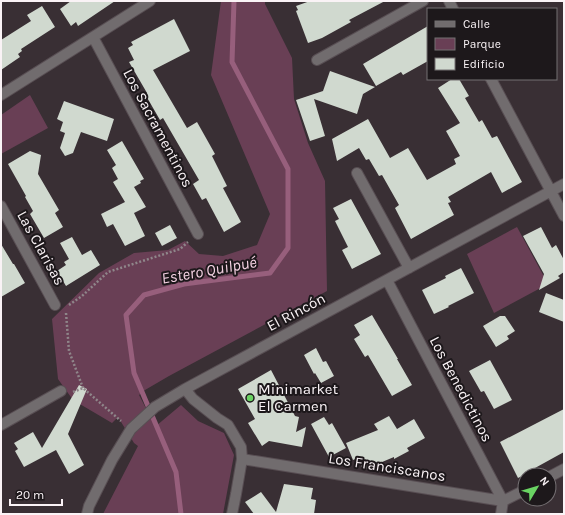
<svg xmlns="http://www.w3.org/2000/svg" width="565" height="515" viewBox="0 0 565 515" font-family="Karla,sans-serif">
<rect width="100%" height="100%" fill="#392f34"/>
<path fill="#693f55" d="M221,1H265V4L292,58L294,99L308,143L325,181L327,291L169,376L145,390L139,395L154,424L156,426L181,405L198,421L224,433L234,455L223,514H103L138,446L134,443L118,417L112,423L73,400L58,379L52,319L99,273L134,253L168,250L185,241L199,254L223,256L257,245L270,214L211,75Z
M30,95L48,128L1,154V115Z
M517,227L548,284L494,313L467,254Z"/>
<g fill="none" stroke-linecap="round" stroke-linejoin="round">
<path stroke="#975f7c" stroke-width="5" d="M181,514L176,472L134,373L126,315L144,295L184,284L270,273L288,248V169L232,62L234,1"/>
</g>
<path fill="#d0d9cf" d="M71,1H115L78,26L76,22L71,26L60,9Z
M310,1H385L349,20L351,22L322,38L308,43L296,11L298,10L296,6Z
M42,6L55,27L21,49L22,51L18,54L20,57L1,70V40L31,21L27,15Z
M174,19L190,51L153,70L187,128L197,122L215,154L212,156L227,186L223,188L241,222L224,232L206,198L202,200L193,184L199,180L163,118L160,120L145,94L147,93L129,62L134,60L128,48L133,45L131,42Z
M428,26V61L403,75L401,72L376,86L363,64Z
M330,71L375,87L363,94L357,114L314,99L325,136L310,141L296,100L323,91Z
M452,79H459L469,96L465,98L479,122L482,120L492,138L497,136L522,182L502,193L491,172L448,197L451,202L448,203L454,215L411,239L395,208L399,205L382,175L379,176L369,159L366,160L359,148L337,161L332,139L368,119L390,158L408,148L427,180L456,164L454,159L460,156L446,131L460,123L438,88Z
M64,101L114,119L107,141L81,132L73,153L65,156L60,148L65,133L60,131L63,122L57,119Z
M122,141L144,179L140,181L141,183L134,187L146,207L134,213L145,236L125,246L113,224L107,227L101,214L125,202L113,182L118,179L112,168L116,165L107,150Z
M30,151L41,155L38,174L59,210L55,213L63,227L44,238L30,214L33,211L25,197L26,196L8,164Z
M351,199L381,254L352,269L342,250L348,247L335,221L339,219L333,208Z
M170,225L177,238L162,246L155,233Z
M541,227L552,248L556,245L564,260V272L558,276L560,278L539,290L544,274L523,236Z
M72,237L82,255L91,250L100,265L66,286L57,271L66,265L64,262L69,259L60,243Z
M1,244L13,264H14L25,283L1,297Z
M461,268L474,293L448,306L449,307L434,314L422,290L446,278L445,276Z
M546,293L564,300V322L539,312Z
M372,315L398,359H397L412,385L392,396L368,355L365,357L354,339L360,335L354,325Z
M500,316H505L515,331L507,336L509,339L496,347L483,326Z
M316,348L323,362L326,361L334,376L321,383L315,373L314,374L304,355Z
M490,360L512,400L494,409L484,391L481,392L469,371Z
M271,370L295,416L299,417L296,432L306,427L302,447L269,441L262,446L248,423L255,419L238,389Z
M79,385L87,389L68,434L84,465L69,474L56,450L24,467L15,451L18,449L14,443L33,432L42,448Z
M564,409V452L535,468L536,469L518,478L500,442Z
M389,416L397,429L414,419L425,438L407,448L409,451L394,459V457L363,470L358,458L353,460L346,443L378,430L374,424Z
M324,417L329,425L332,423L346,448L329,457L311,424Z
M284,484L313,488L311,499L316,500L314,514H254L245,502L261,492L276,512Z"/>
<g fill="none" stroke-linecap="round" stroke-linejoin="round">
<g stroke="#584e53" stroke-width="12">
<path id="minor" d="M449,1L453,9
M93,37L198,234
M317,60L423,1
M491,79L564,216
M1,95L150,1
M357,173L409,268
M1,206L55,305
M387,280L503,501L501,514
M185,389L193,399L217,418L228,425L241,447L242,459L236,494L232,514
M1,425L61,391
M242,459L503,501L525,490
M549,477L564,469
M87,514L89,506L112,460L131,429L155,407L185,389L564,184"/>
</g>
<path stroke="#8f868a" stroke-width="2.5" stroke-dasharray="2 2" stroke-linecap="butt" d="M69,305L82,296L108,272L180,249L188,242
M66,313L69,351L83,388
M73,392L83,388L121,421"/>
<use href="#minor" stroke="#716c6e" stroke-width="10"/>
</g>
<circle fill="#6ad363" stroke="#1d181b" stroke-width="1.5" cx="250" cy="398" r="4"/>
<g text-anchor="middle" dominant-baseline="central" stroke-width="4" stroke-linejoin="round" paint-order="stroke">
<g font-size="15" fill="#faf3f6" stroke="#1d181b">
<text transform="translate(158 128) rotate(62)">Los Sacramentinos</text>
<text transform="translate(41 248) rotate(61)">Las Clarisas</text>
<text transform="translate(296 312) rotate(-28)">El Rincón</text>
<text transform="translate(461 389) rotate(62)">Los Benedictinos</text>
<text transform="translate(387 467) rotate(9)">Los Franciscanos</text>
</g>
<g font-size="15" fill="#faf3f6" stroke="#1d181b" text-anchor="start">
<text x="258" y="389">Minimarket<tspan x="258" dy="17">El Carmen</tspan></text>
</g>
<g font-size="16" font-style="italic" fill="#f5d2e3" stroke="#1d181b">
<text transform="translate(209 270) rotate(-10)">Estero Quilpué</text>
</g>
</g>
<rect width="565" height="515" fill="none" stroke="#faf3f6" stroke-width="4"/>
<rect x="427" y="8" width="130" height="72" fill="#1d181b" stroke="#757073"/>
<rect x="435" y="21" width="20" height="6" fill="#716c6e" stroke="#757073"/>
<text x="463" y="28" font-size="12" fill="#faf3f6">Calle</text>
<rect x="435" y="38" width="20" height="12" fill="#693f55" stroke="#757073"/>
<text x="463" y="48" font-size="12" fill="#faf3f6">Parque</text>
<rect x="435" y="58" width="20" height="12" fill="#d0d9cf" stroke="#757073"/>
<text x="463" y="68" font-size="12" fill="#faf3f6">Edificio</text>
<g transform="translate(537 487) rotate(52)"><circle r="19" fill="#1d181b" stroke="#757073"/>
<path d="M0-3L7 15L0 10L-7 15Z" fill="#6ad363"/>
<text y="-6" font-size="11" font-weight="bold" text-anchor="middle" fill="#faf3f6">N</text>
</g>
<path d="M10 499v6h52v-6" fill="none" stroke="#faf3f6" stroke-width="2"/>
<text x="16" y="499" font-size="12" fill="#faf3f6" stroke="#1d181b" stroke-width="3" paint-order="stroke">20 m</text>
</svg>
